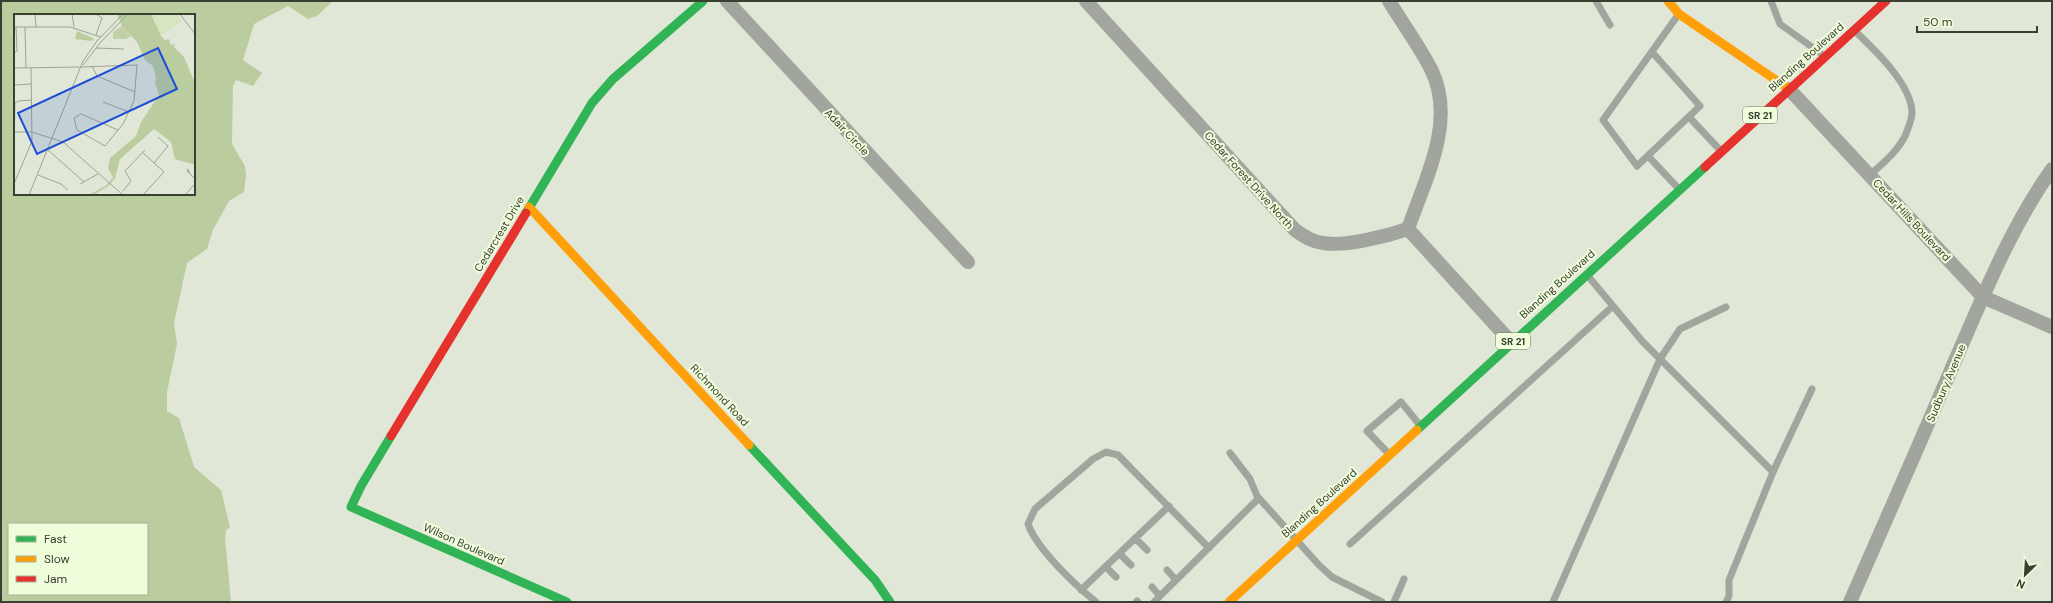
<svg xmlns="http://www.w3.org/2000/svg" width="2053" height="603" viewBox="0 0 2053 603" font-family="'DM Sans',sans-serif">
<rect width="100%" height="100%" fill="#e1e7d6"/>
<path fill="#bbcd9f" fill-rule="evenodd" d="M1,1H333L317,16L308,19L288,6L254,24L243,60L262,73L253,86L236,80L233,86L232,144L245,166L246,175L244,192L229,201L213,230L207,249L187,263L174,323L177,344L167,392V411L179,418L194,467L221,490L230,527L226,530L225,538L231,602H1ZM15,15H194V194H15ZM9,524H147V594H9Z"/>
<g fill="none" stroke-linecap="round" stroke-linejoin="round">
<path stroke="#a1a59d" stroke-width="7" d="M1596,1L1610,25
M1771,1L1780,24L1823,55
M1856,32C1875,50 1912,85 1912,113C1912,119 1908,128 1906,134C1899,150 1883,163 1870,175
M1652,52L1700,106L1637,166L1603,120L1678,15
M1689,117L1720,150
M1648,156L1678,188
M1588,276L1643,342L1773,472
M1230,453L1250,479L1257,496L1318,564L1332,577L1382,602
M1388,453L1367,431L1401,402L1419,424
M1135,538L1147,550
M1350,544L1613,306
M1120,554L1131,565
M1106,567L1116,577
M1167,570L1176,580
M1152,587L1160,596
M1081,590L1169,506
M1137,601L1138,602
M1096,602C1074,584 1037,549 1028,524L1035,509L1093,459L1106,452L1118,455L1209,548
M1154,602L1259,498
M1394,602L1404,579
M1553,602L1660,359L1680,329L1726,307
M1726,602L1729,596V580L1773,472L1812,389"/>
<path stroke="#a1a59d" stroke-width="14" d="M727,1L968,262
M1086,1L1295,230C1304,236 1312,242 1323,243C1345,247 1387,236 1408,229
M1389,1C1403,24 1420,47 1432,71C1456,123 1425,179 1408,229
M1789,89L1983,297L2052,327
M1408,229L1511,342
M1850,602C1885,522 1920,443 1954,363C1983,297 2010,228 2052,169"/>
<path stroke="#30b455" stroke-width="9" d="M526,213L592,103L613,79L703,1
M1417,430L1705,167
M391,436L361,486L351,507L567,602
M749,445L875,580L890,602"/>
<path stroke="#ff9f0a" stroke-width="9" d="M1668,1L1679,14L1789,89
M529,207L749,445
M1229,602L1417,430"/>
<path stroke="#e5322d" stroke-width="9" d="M1705,167L1886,1
M391,436L526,213"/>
</g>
<g text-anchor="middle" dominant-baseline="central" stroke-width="4" stroke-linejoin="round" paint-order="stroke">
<g fill="#effddb" stroke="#707864" stroke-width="1">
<rect x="1743" y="107" width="34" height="16" rx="3"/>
<rect x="1496" y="333" width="34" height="16" rx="3"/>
</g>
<g font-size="10" font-weight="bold" fill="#393f31">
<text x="1760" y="115">SR 21</text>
<text x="1513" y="341">SR 21</text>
</g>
<g font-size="11" fill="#393f31" stroke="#effddb">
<text transform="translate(1806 57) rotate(-42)">Blanding Boulevard</text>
<text transform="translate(847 132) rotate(47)">Adair Circle</text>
<text transform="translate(1249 180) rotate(48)">Cedar Forest Drive North</text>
<text transform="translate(1912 220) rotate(47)">Cedar Hills Boulevard</text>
<text transform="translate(499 234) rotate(-59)">Cedarcrest Drive</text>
<text transform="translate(1557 284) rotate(-42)">Blanding Boulevard</text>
<text transform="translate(1946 383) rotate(-67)">Sudbury Avenue</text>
<text transform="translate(720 395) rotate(47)">Richmond Road</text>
<text transform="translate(1319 503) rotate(-42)">Blanding Boulevard</text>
<text transform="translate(464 544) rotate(24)">Wilson Boulevard</text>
</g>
</g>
<g transform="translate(14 14)">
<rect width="181" height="181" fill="#e1e7d6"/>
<path d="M137,0H163L168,7L147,22Z" fill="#d7e5c1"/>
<path d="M108,12L117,22L112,25H99V18Z" fill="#c1d0a8"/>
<path d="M103,0H137L147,22L151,26L155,25L157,31L161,30L160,33L170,43L181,69V151L161,145L157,128L140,115L106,145L101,164L98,162L94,154L96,144L122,122L127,108L145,81L141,69L142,63L139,52L131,46L123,28L108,12ZM63,17L79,24L80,25L78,27L61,25Z" fill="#bbcd9f"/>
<path fill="none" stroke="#bbcd9f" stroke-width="2" d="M77,181L93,172L101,163"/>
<path fill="none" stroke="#9ea494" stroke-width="1" d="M21,0L22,13M58,0L60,13M166,0L181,20M0,13H56L87,23M11,13L12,54M82,21L88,4L82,0M82,34L110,35M0,39L3,37L2,13M69,51L86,29L114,0M78,52L83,62L121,78M0,54L67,53M0,71L17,70M89,88L115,98M60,104L63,116L91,132L109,110L120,87L123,51L67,53M60,104L67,100L104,116M0,118H18L49,128L109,181M0,132L1,89L4,87L17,86M34,136L70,168M128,138L150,158L129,181M140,149L154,132L144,123M176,160L174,155L173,157L181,165M24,161L47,170L54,176M0,170L18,127L17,54M66,170L84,160M109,177L117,167L111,157L131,136M15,181L69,47L83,27L109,0M171,181L181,170"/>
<path fill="#1d4ed8" fill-opacity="0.15" stroke="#1d4ed8" stroke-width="2" d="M144,34L163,75L23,140L4,99Z"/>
<rect width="181" height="181" fill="none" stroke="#393f31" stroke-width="2"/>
</g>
<rect width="2053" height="603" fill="none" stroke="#393f31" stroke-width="4"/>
<rect x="8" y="523" width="140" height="72" fill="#effddb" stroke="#a6b197"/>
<rect x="16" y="536" width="20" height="6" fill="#30b455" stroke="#a6b197"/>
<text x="44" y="543" font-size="12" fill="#393f31">Fast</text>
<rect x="16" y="556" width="20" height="6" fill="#ff9f0a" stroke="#a6b197"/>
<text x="44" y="563" font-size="12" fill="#393f31">Slow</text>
<rect x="16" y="576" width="20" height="6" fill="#e5322d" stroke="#a6b197"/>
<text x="44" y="583" font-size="12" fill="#393f31">Jam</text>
<g transform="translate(2025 575) rotate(205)" stroke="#effddb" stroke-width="3" paint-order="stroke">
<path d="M0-3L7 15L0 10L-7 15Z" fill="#393f31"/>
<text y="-6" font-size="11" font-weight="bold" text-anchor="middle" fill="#393f31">N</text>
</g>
<path d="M1917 26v6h120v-6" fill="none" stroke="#393f31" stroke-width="2"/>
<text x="1923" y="26" font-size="12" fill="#393f31" stroke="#effddb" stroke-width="3" paint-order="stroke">50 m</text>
</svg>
